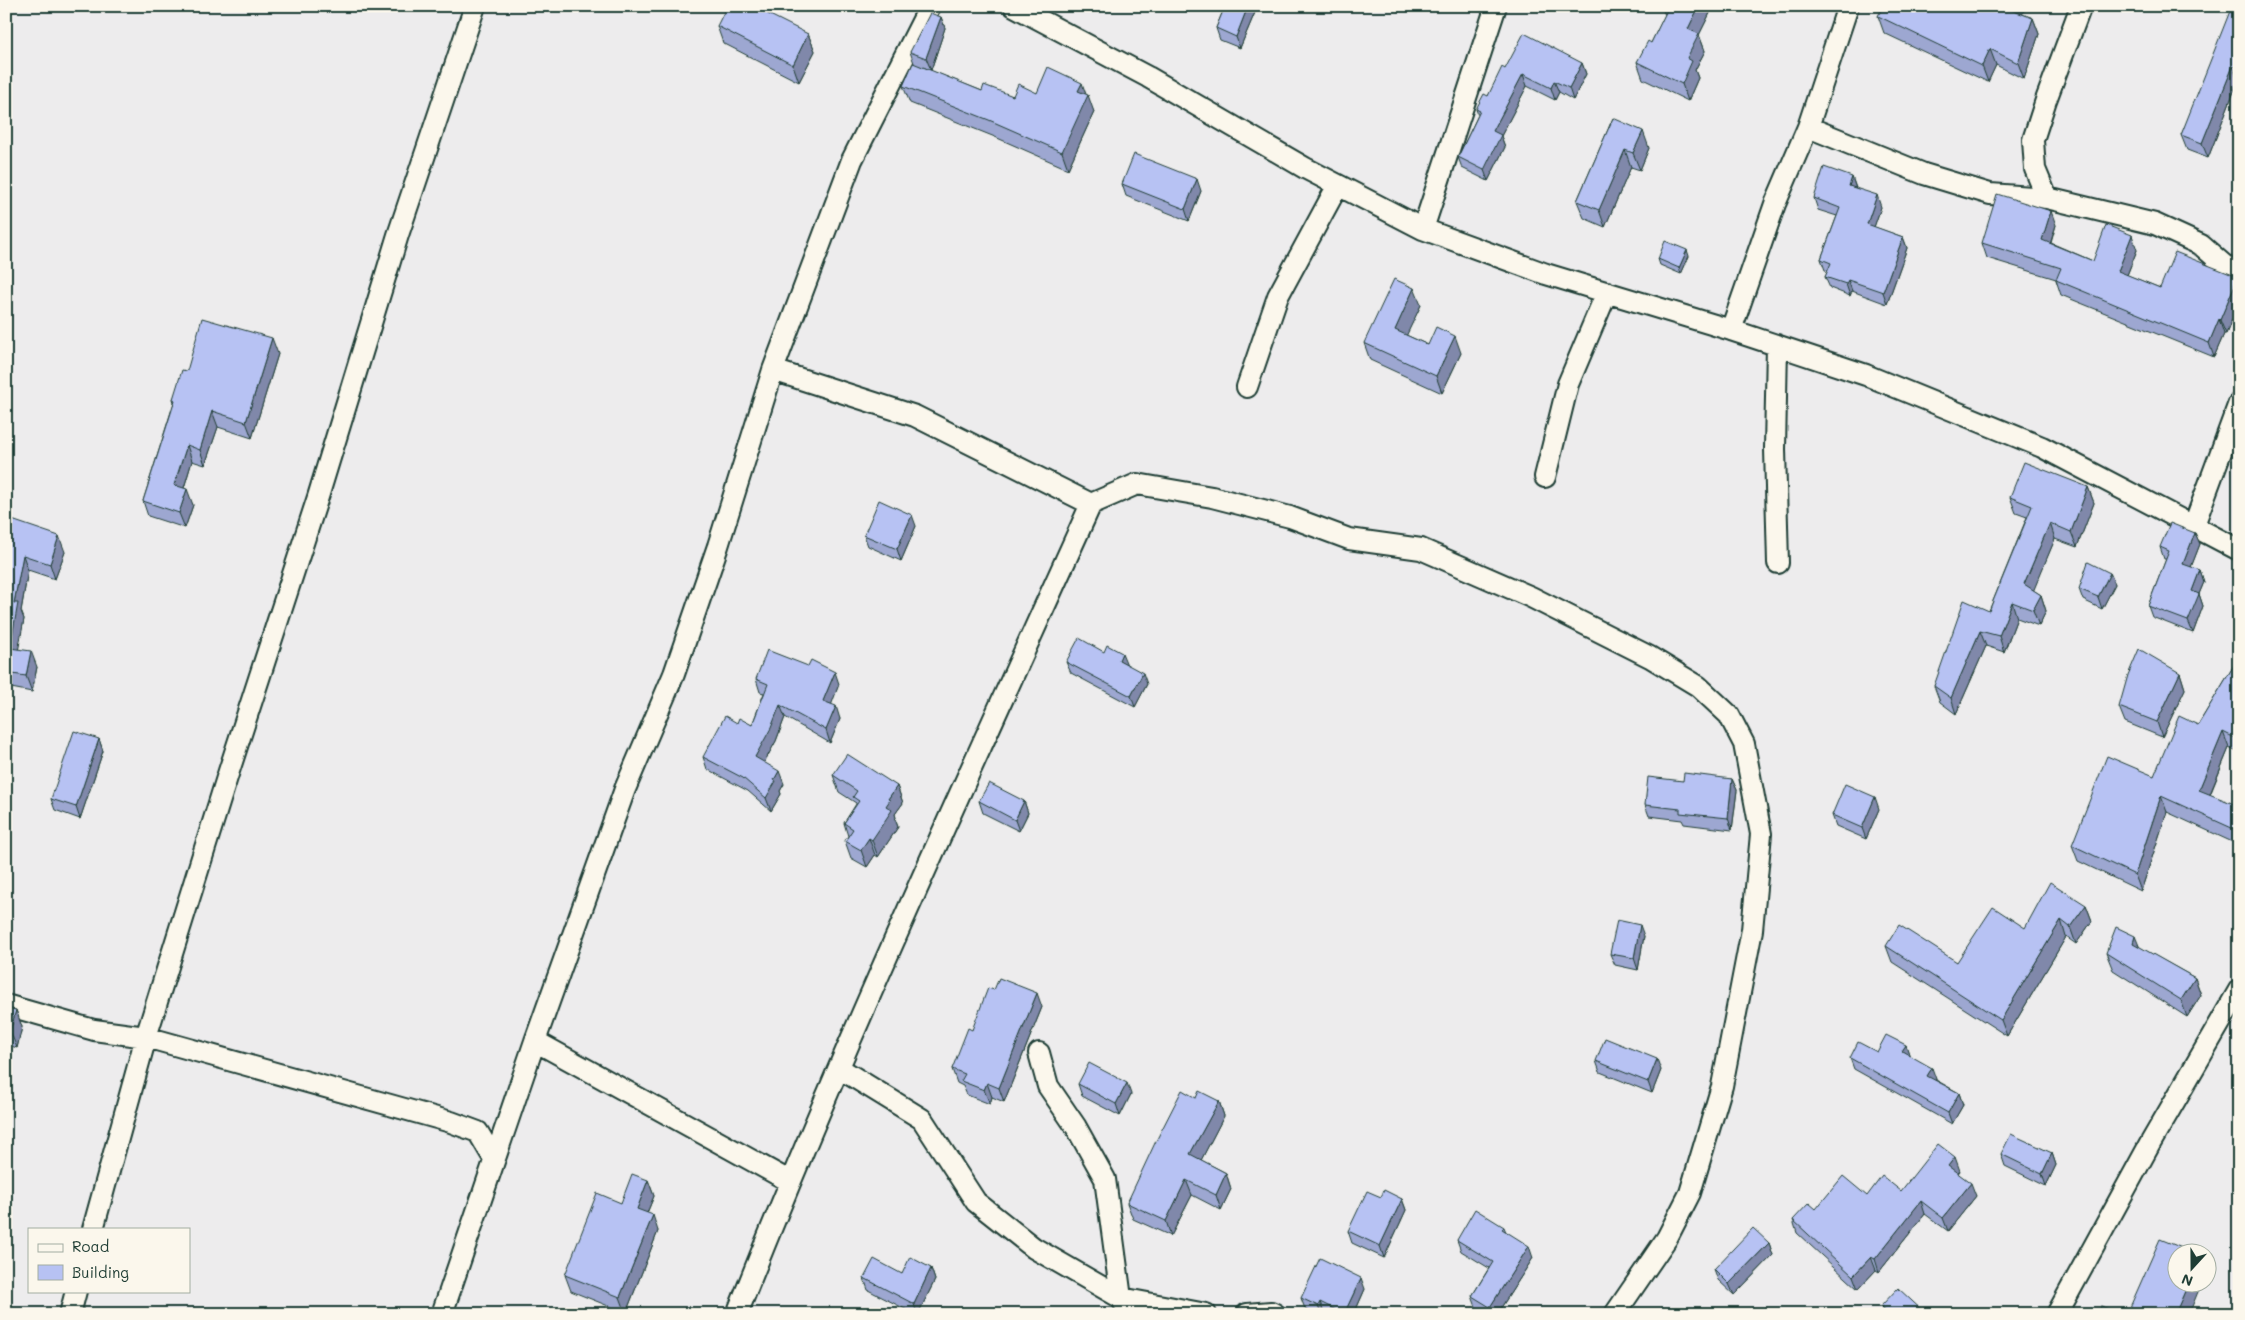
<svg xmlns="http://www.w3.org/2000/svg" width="2245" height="1320" viewBox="0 0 2245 1320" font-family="Mali,sans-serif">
<rect width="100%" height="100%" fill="#edeced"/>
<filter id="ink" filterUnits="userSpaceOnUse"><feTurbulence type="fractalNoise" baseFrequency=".02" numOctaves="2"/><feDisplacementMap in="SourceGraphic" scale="10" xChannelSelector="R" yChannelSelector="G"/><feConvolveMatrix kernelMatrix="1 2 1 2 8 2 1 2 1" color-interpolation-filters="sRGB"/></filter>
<g filter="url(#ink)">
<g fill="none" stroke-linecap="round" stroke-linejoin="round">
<g stroke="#1f3d34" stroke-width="24">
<path id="street" d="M1014,6L1148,77L1305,168L1423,229L1546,274L1731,330L1866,375L2042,447L2239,550
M1808,127L1924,174L1990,194L2047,198L2155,224L2201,245L2239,278
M2047,198L2035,169L2033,140L2046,100L2081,6
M1423,229L1496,6
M1731,330L1775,204L1808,127L1848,6
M1777,345L1775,449L1778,563
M773,370L915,416L1091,504L1137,484L1212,497L1290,517L1349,539L1421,549L1531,597L1650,657L1698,686L1729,715L1744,744L1761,834L1752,930L1722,1086L1690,1193L1667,1238L1615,1314
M1247,387L1278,296L1338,185
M1545,477L1568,384L1607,292
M2194,525L2239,403
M6,1005L94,1030L146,1037L451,1122L478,1132L494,1159
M535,1041L789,1181
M1039,1053L1048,1086L1076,1127L1105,1179L1121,1298L1125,1305
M839,1068L922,1119L976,1202L1034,1248L1121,1298L1206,1314
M93,1229L146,1037L229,771L318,497L398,235L475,6
M70,1314L76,1291
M442,1314L535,1041L625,789L674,674L718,546L773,370L852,160L930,6
M737,1314C845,1040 970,772 1091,504
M1247,1314L1271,1312L1275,1314
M2057,1314L2151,1142L2239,990"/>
</g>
<use href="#street" stroke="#fbf7ec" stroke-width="20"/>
</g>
<path fill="#9da7d1" stroke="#1f3d34" d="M1225,6H1254L1256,10L1240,48L1220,40L1216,28Z
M1661,6H1707L1710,13L1699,35L1705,51L1695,70L1698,78L1688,101L1643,79L1637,62L1651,43L1665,15Z
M2026,6L2022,14L2033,18L2039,34L2024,79L1996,65L1988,82L1884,33L1878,16L1951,10Z
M2239,6V81H2238L2208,158L2187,150L2181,135Z
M941,17L945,28L931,70L919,66L982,91L1013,96L1037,93L1086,95L1094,112L1068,169L995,137L910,103L903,86L914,63L910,52Z
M717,26L808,34L815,51L799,82L723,43Z
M1582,63L1586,74L1573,100L1559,92L1555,100L1527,86L1501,136L1505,147L1488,181L1462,168L1458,157L1478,115L1476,109L1488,96L1505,69Z
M1613,118L1649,148L1640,170L1631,167L1605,227L1584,218L1577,201Z
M1852,177L1856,188L1881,207L1874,227L1903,237L1907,248L1887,304L1852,291L1850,296L1830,288L1825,277L1828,271L1825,270L1821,259L1837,216L1818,210L1814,198Z
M1122,184L1201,191L1189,221L1126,196Z
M2056,225L2051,243L2093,261L2137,250L2127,275L2160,288L2238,277L2239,280V302L2226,334H2224L2214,357L2061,295L2056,280V279L1987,258L1982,243Z
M1689,256L1681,274L1660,265L1658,259Z
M1421,305L1406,335L1428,345L1461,353L1442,393L1370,360L1364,343Z
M278,354L252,438L218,427L205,465L192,461L184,488L193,505L185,528L148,516L143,501L174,402L173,399L187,371Z
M2088,487L2094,503L2077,547L2055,539L2033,590L2041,595L2046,611L2039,626L2017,618L2004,652L1986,646L1956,714L1940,702L1934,686L1989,611L2027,517L2016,513L2010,497Z
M6,518L65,552L55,579L28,570L21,611L24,619L18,649L37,667L32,692L6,687Z
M916,526L901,561L868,546L864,535Z
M2195,533L2200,544L2191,567L2200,570L2204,582L2199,594L2203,606L2193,633L2152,617L2148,606L2166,559H2164L2160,547Z
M2110,573L2115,584L2102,609L2083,600L2079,589Z
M2239,657V753L2229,748L2210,795L2239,806V845L2167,812L2141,891L2078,861L2072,845L2154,776L2198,725Z
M1066,662L1126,664L1147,684L1135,707L1071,673Z
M2180,673L2185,689L2162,737L2125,722L2119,707Z
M756,679L839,684L831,704L840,719L830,743L785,717L776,741L764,762L784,784L780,791L781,794L771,811L748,791L707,769L703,757L737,723L752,725L764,693L760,692Z
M99,739L103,751L80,819L55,810L51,799Z
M833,775L897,786L903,803L895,814L896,818L895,819L898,827L878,857L875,855L867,867L851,858L845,841L848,836L844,823L856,804V803L839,792Z
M1732,779L1737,790L1732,830L1684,824L1682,820L1649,816L1645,805L1683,781Z
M979,801H1024L1028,813L1019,831L983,813Z
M1879,809L1866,839L1836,826L1832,815Z
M2086,905L2092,921L2076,944L2066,937L2007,1036L1892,962L1886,946L1957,962Z
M1644,936L1638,970L1615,965L1610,954Z
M2139,947L2195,978L2201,995L2187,1017L2113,970L2106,953Z
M1042,1007L1004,1102L992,1097L990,1104L967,1095L963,1086L957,1083L952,1069L972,1030Z
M6,1008L16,1010L22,1027L17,1048L11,1046L6,1062Z
M1906,1045L1909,1055L1936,1079V1080L1959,1093L1963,1105L1952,1124L1854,1069L1850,1058L1877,1052Z
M1596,1061L1661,1070L1652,1093L1600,1072Z
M1078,1084L1131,1094L1120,1116L1082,1096Z
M1196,1098L1219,1101L1224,1116L1201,1160L1226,1173L1231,1189L1221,1210L1192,1195L1171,1236L1133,1219L1127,1203Z
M2052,1153L2056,1165L2046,1186L2005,1166L2001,1154Z
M1960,1171L1958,1173L1976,1196L1948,1231L1925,1214L1879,1272L1876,1270L1858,1289L1797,1233L1793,1220L1816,1209L1867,1196L1901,1191Z
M648,1180L654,1196L647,1213L658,1231L626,1313L571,1291L565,1275L621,1203Z
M1381,1197L1402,1199L1406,1210L1384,1258L1352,1243L1348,1231Z
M1504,1227L1506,1232L1533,1258L1497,1314H1487L1476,1307L1472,1296L1489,1268L1461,1251L1457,1240Z
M1769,1243L1773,1255L1734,1295L1718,1280L1714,1269Z
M931,1268L935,1280L918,1314H915L868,1290L864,1278L902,1274Z
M1365,1289L1354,1314H1315L1305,1309L1301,1298Z
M1881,1306L1926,1314H1884Z"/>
<path fill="#8088aa" stroke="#1f3d34" d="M1248,6H1254L1256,10L1240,48L1236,37Z
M1699,6H1707L1710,13L1699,35L1705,51L1695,70L1698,78L1688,101L1682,84L1687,58L1688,29Z
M2013,6H2026L2017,27L2011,10Z
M941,17L945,28L931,70L926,58Z
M2033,18L2039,34L2024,79L2018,63Z
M808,34L815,51L799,82L793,65Z
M1990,49L1996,65L1988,82L1982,66Z
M1582,63L1586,74L1573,100L1569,88Z
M2233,66L2238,81L2208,158L2202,143Z
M1523,74L1527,86L1501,136L1505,147L1488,181L1484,170L1493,131Z
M1554,81L1559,92L1555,100L1551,88Z
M1082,83L1087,97L1088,95L1094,112L1068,169L1062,152L1078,91Z
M1643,131L1649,148L1640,170L1633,153Z
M1625,150L1631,167L1605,227L1599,210Z
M1852,177L1856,189L1849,186Z
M1197,179L1201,191L1189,221L1185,209Z
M1877,195L1881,207L1871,236L1867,224Z
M2051,211L2056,225L2047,254L2042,240Z
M2132,235L2137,250L2123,285L2118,271Z
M1903,237L1907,248L1887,304L1883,292Z
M1687,250L1689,256L1681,274L1679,268Z
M2238,277L2239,280V302L2226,334L2220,320Z
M1848,280L1852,291L1850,296L1846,284Z
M1414,288L1421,305L1401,347L1395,330Z
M2219,319L2224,334L2214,357L2209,343Z
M1455,336L1461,353L1442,393L1436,376Z
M272,338L278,354L252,438L246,422Z
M212,411L218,427L205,465L200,450Z
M187,445L192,461L180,501L174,485Z
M2088,487L2094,503L2077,547L2071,532Z
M187,489L193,505L185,528L179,513Z
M912,515L916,526L901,561L897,549Z
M2050,523L2055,539L2030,599L2024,584Z
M2195,533L2200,544L2188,575L2183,564Z
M59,536L65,552L55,579L50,564Z
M23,555L28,570L21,611L24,619L16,663L10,648L14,603Z
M2200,570L2204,582L2199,594L2203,606L2193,633L2188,621L2192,591Z
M2110,573L2115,584L2102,609L2098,597Z
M2041,595L2046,611L2039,626L2033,610Z
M2012,602L2017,618L2004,652L1999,636Z
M1980,631L1986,646L1956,714L1951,698Z
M31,651L37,667L32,692L26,676Z
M1122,653L1127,665L1119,660Z
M835,672L839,684L828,714L823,701Z
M1143,673L1147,684L1135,707L1131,696Z
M2180,673L2185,689L2162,737L2157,722Z
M2239,699V720L2234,707Z
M780,705L785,717L776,741L760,770L755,757Z
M836,706L840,719L830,743L826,730Z
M2223,732L2229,748L2205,806L2199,790Z
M99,739L103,751L80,819L76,807Z
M779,771L784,784L780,791L781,794L771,811L766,798L774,780Z
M1732,779L1737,790L1732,830L1728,818Z
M897,786L903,803L895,814L896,818L895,819L898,827L878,857L872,840L886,806L888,799Z
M2161,796L2167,812L2141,891L2135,875Z
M1875,797L1879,809L1866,839L1862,828Z
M1024,801L1028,813L1019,831L1015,820Z
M2235,826L2239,835V843L2234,829Z
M869,838L875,855L867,867L861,850Z
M2086,905L2092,921L2076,944L2070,927Z
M2061,920L2066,937L2007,1036L2001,1020Z
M1640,925L1644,936L1638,970L1634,958Z
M2135,936L2142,953L2133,943Z
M2195,978L2201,995L2187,1017L2181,1000Z
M1037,993L1042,1007L1004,1102L999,1088Z
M16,1010L22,1027L17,1048L10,1031Z
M6,1035L11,1046L6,1062Z
M1906,1045L1910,1057L1902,1051Z
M1657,1059L1661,1070L1652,1093L1648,1082Z
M1932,1068L1936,1079L1932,1087L1927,1076Z
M987,1083L992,1097L990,1104L984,1090Z
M1127,1083L1131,1094L1120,1116L1116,1104Z
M1959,1093L1963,1105L1952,1124L1948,1113Z
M1219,1101L1224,1116L1196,1170L1190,1154Z
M2052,1153L2056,1165L2046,1186L2042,1174Z
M1955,1157L1960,1171L1953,1179L1948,1166Z
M1226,1173L1231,1189L1221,1210L1216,1195Z
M648,1180L654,1196L642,1225L637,1209Z
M1186,1180L1192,1195L1171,1236L1166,1221Z
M1971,1183L1976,1196L1948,1231L1943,1218Z
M1402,1199L1406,1210L1384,1258L1380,1246Z
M1921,1201L1925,1214L1879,1272L1875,1259Z
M653,1215L658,1231L626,1313L620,1297Z
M1769,1243L1773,1255L1734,1295L1729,1284Z
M1529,1246L1533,1258L1497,1314H1492L1490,1307Z
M1871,1257L1876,1270L1858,1289L1853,1276Z
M931,1268L935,1280L918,1314H917L914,1304Z
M1361,1278L1365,1289L1354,1314H1344Z
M2189,1282H2202L2189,1314H2175Z
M1320,1302L1324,1313L1323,1314H1321L1318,1306Z"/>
<path fill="#b7c2f3" stroke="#1f3d34" d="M727,6H752L808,34L793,65L717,26Z
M1225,6H1248L1236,37L1216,28Z
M1669,6H1699L1688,29L1699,34L1687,58L1692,61L1682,84L1637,62L1648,41L1651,43Z
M1883,6H1942L1951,10L1953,6H2013L2011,10L2033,18L2018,63L1990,49L1982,66L1878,16Z
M2232,6H2239V68L2233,66L2202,143L2181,135Z
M930,13L941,17L926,58L910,52Z
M1524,33L1582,63L1569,88L1554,81L1551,88L1523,74L1493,131L1501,135L1484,170L1458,157L1480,111L1476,109L1484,94L1488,96L1502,67L1505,69Z
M913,63L982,91L984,85L1013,96L1018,84L1037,93L1048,67L1082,83L1078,91L1088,95L1062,152L989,120L903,86Z
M1613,118L1643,131L1633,153L1625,150L1599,210L1577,201Z
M1134,154L1197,179L1185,209L1122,184Z
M1824,167L1852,177L1849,186L1877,195L1867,224L1903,237L1883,292L1848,280L1846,284L1825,277L1831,263L1821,259L1840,208L1814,198Z
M1997,194L2051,211L2042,240L2093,261L2106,225L2132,235L2118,271L2160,288L2175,252L2238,277L2220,320L2219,319L2209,343L2056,280L2061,268L1982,243Z
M1665,241L1687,250L1679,268L1658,259Z
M1394,279L1414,288L1395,330L1428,345L1436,327L1455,336L1436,376L1364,343Z
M202,318L272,338L246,422L212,411L200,450L187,445L174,485L187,489L179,513L143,501L175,400L173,399L182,370L187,371Z
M2024,462L2088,487L2071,532L2050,523L2024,584L2041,595L2033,610L2012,602L1999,636L1980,631L1951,698L1934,686L1964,600L1989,611L2032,506L2010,497Z
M879,500L912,515L897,549L864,535Z
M6,518L59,536L50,564L23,555L14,603H18L10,648L31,651L26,676L6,673Z
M2170,523L2195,533L2183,564L2200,570L2192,591L2199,594L2188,621L2148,606L2169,551L2160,547Z
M2088,562L2110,573L2098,597L2079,589Z
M1079,638L1104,652L1107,645L1122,653L1119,660L1143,673L1131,696L1066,662Z
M2139,649L2180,673L2157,722L2119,707L2128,675Z
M767,650L808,666L811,660L835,672L823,701L836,706L826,730L780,705L771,728L755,757L779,771L774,780L776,781L766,798L743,778L703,757L725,716L737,723L739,718L752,725L768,684L756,679Z
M2239,657V699L2234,707L2239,711V740L2223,732L2199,790L2239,806V828L2235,826L2234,829L2161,796L2135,875L2072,845L2107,756L2154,776L2179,716L2198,725Z
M74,731L99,739L76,807L51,799Z
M847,754L897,786L888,799L890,800L886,806L892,810L872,840L869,838L861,850L845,841L853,829L844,823L859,801L853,797L857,791L833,775Z
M1684,773L1732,779L1728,818L1680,813V809L1645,805L1648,777L1683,781Z
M989,783L1024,801L1015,820L979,801Z
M1845,784L1875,797L1862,828L1832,815Z
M2050,882L2086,905L2070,927L2061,920L2001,1020L1886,946L1899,925L1957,962L1993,907L2025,928Z
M1617,920L1640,925L1634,958L1610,954Z
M2116,927L2135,936L2133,943L2195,978L2181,1000L2106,953Z
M999,978L1037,993L999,1088L987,1083L984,1090L961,1081L965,1074L952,1069L968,1028L972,1030L988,988L994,990Z
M6,1008L16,1010L10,1031L6,1030Z
M1886,1035L1906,1045L1902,1051L1932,1068L1927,1076L1959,1093L1948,1113L1850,1058L1858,1042L1877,1052Z
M1605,1038L1657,1059L1648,1082L1596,1061Z
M1089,1063L1127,1083L1116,1104L1078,1084Z
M1182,1090L1196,1098L1199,1091L1219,1101L1190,1154L1226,1173L1216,1195L1186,1180L1166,1221L1127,1203L1155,1143Z
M2011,1134L2052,1153L2042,1174L2001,1154Z
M1938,1144L1955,1157L1948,1166L1971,1183L1943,1218L1921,1201L1875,1259L1871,1257L1853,1276L1793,1220L1809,1203L1816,1209L1843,1176L1867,1196L1882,1176L1901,1191Z
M632,1174L648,1180L637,1209L653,1215L620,1297L565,1275L597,1193L621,1203Z
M1384,1190L1402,1199L1380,1246L1348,1231L1367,1191L1381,1197Z
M1475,1209L1504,1227L1502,1229L1529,1246L1490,1307L1472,1296L1493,1262L1457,1240Z
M1753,1228L1769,1243L1729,1284L1714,1269Z
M2160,1239L2192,1252H2178V1282H2189L2175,1314H2127Z
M910,1257L931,1268L914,1304L864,1278L874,1259L902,1274Z
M1320,1258L1361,1278L1344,1314L1320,1302L1318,1306L1301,1298Z
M1898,1288L1926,1314H1890L1881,1306Z
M2101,1306L2122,1314H2098Z"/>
</g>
<rect width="2245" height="1320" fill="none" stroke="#fbf7ec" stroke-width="25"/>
<rect x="12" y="12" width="2220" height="1295" fill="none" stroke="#1f3d34" stroke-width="2" filter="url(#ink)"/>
<rect x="28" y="1228" width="162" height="65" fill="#fbf7ec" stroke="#a3ada2"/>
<rect x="38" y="1244" width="25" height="8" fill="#fbf7ec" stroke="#a3ada2"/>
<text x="72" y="1252" font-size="15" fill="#1f3d34">Road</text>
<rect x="38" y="1265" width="25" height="15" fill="#b7c2f3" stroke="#a3ada2"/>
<text x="72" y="1278" font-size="15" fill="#1f3d34">Building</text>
<g transform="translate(2192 1268) rotate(201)"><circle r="24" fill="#fbf7ec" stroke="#a3ada2"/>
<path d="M0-4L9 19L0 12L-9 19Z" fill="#1f3d34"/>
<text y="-8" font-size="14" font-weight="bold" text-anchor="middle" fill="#1f3d34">N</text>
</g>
</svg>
